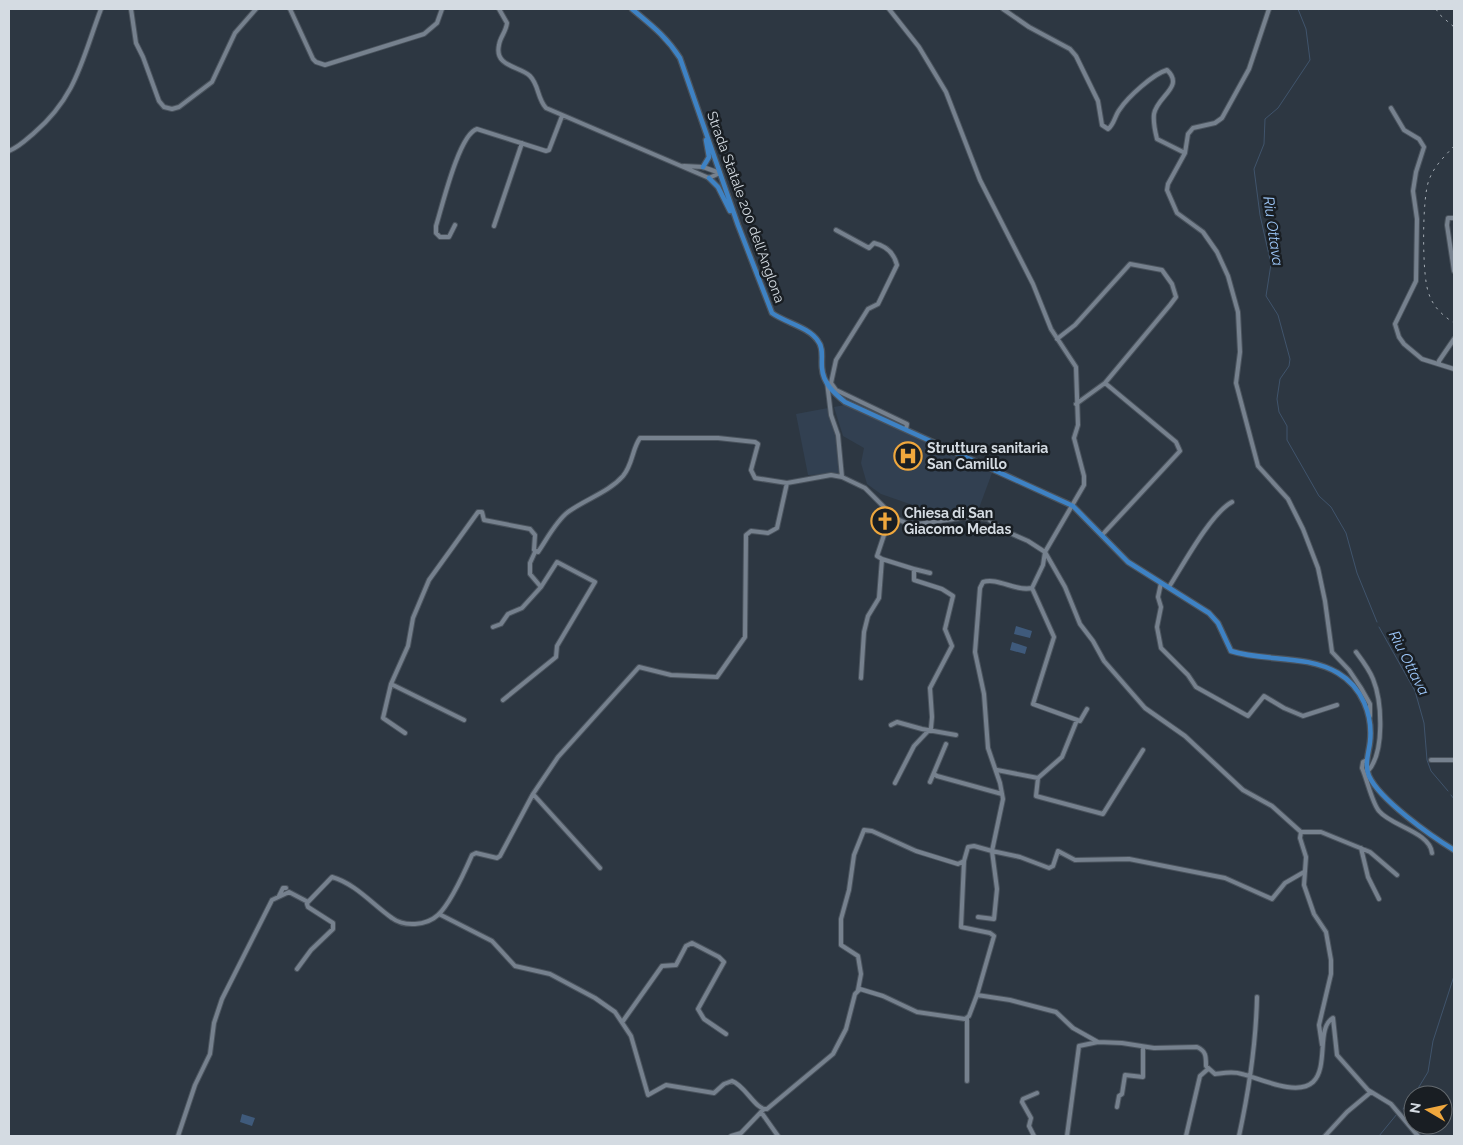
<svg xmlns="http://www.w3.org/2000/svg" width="1463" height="1145" viewBox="0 0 1463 1145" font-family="Raleway,sans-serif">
<rect width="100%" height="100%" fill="#2d3742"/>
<path fill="#324051" d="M845,405L992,473L979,508L941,515L881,494L867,484L861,463L864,448L843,436L834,407Z
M828,408L837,437L839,474L808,475L796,414Z"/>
<path fill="#3f5a7b" d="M1016,626L1032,631L1030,638L1014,634Z
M1012,642L1027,647L1025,654L1010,650Z
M242,1114L255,1118L252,1126L240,1122Z"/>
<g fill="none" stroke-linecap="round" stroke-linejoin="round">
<path stroke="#40546c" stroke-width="1" d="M1298,9L1306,29L1310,60L1278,108L1265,119L1264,144L1254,169L1260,215L1271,264L1266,296L1278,315L1290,359L1289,366L1280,379L1277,399L1279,412L1287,426V440L1319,496L1331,507L1346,533L1357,573L1377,622
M1379,627L1415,691L1424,723L1427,760L1431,771L1448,791
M1451,795L1454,799
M1414,1095L1428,1072L1433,1041L1454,976
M1403,1109L1413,1096
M1379,1136L1397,1114"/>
<g stroke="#4a535d" stroke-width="6">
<path id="minor" d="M131,9L136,43L143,57L159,101L164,107L172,109L179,107L212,82L235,33L256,9
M290,9L313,59L316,62L325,65L424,34L437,23L442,9
M499,9L507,23C506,32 500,37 499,45C494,67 520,66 530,76C539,85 537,98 546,108L709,178L720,173
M889,9L919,47L946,92L980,180L1033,284L1051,329L1076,367L1078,425L1074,438L1084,476V485L1045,552L1043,565L1032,588
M1003,9L1029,27L1070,49L1076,56L1098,101L1102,125L1108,129C1114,125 1115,115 1120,109C1128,97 1153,74 1167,70C1185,87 1157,96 1154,114C1153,122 1155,131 1157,139L1185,153
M1269,9L1249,69L1222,118L1215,123L1193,128L1188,134L1185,153L1168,184L1167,190L1177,213L1203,232L1217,252L1228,276L1238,312L1240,352L1236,383L1258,466L1288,499L1303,529L1318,568L1325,601L1332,652L1349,670L1361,688L1370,704V716
M1391,108L1404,130L1419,139L1424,147L1416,172L1413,191L1417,219L1416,281L1395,324L1399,337L1404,344L1422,359L1454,369
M9,151C19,147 26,140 34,133C77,96 82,59 101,9
M684,166L703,167L720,173
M1454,218H1448L1447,225L1454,271
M455,225L449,237H440L436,233V226C442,207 459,134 477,129L546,151L549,150L562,116
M494,226L522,143
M836,230L869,248L874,243C887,246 894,253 897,265L878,304L868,309L836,360L831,383L836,390L907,424L906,429
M1057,339L1075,325L1130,264L1162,270L1172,284L1176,297L1170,305L1105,383L1076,404
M1439,364V361L1454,339
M827,382L831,415L838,435L842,477
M1103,534L1180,451L1176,442L1105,383
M882,559L914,569
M1161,583L1158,597L1161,607L1157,627L1161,648L1188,675L1196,687L1248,716L1264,696L1284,708L1303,716L1337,705
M1169,587C1183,565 1211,513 1232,502
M1032,588L1054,637L1033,704L1080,721L1087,709
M493,627L501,624L508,614L522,608L541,587
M1356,652C1362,660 1369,669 1373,679C1382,701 1385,752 1368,771
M861,678L864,632L868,616L879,598L882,559L877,556L886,529L895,518
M391,684L464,720
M503,700L556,657L557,646L595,582L557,562L541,587L530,574V563L535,552
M891,725L897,722L922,729L956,735
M405,733L383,718L391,684L408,646L413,618L429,580L478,512H482L484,520L530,529L535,535L534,550L538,552C547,539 556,521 568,512C586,499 609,492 623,476C633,464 632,449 640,438H718L755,442L758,444L751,470L755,478L787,483L831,475L842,477L865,488L895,518L906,523L917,524L969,517L988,519L1003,530L1028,541L1045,552L1065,587L1080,624L1093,641L1104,661L1145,708L1185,736L1243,790L1272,806L1301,832
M1367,760L1363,762L1362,768C1367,779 1372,803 1379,811C1391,826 1430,832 1432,853
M1431,760H1454
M997,770L1038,778L1062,757L1077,720
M934,774L937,776L1002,794
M1038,778L1036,796L1103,814L1143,750
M930,782L946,744
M895,783L914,746L931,728L932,717L930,688L952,646L945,629L953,596L942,589L914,580V569L930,573
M533,794L600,868
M1301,832L1300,838L1306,857L1304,885L1314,914L1326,932L1331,960V974L1319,1025L1322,1045
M1301,832H1321L1370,852L1397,875
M1361,848L1368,877L1379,899
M964,861L961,927L990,933L994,936L977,995
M279,896L283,888H286
M439,914L492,941L515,966L550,974L595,998L615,1012L631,1036L648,1095L666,1085L714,1093L724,1084L732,1081C745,1085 756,1111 767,1109L833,1054L846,1029L855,994L860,989L883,996L917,1012L965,1019L969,1016L977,995L1010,1000L1056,1012L1073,1028L1098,1042L1122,1043L1154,1048L1197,1047C1206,1051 1206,1056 1206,1066L1215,1074C1224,1073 1233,1071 1242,1074C1259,1078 1297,1097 1313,1082C1329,1067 1316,1027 1333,1018L1337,1055L1368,1090L1391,1104L1418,1136
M978,917L994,919L997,889L992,851L1020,857L1049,868L1053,866L1058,851L1075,860L1129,859L1225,878L1272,899L1285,883L1304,872
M297,969L311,950L333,929V923L308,907L306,901
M858,990L861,974L858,956L841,945V919L849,890L854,855L864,830L872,831L916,851L958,864L964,861L968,847L974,846L992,851L1003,799L1000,783L988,748L984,694L975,652L980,588L983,582C998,577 1016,592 1032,588
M623,1021L662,966L676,965L686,946L692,943L719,957L724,962L698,1009L704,1019L726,1034
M967,1081V1018
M1117,1107L1119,1096L1122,1094L1125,1075L1143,1077V1047
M761,1112L778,1136
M178,1136L195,1085L210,1054L214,1023L222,999L272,900L289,892L308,902L332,877C356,884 372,904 392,918C404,927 426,926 438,915C451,903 465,871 472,855L476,853L497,858L500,856L533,794L558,757L639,667L671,675L717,677L745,637L746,535L751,531L768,533L777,528L787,483
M731,1136L741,1133L763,1110
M1034,1136L1029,1126L1031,1118L1022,1102L1023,1099L1037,1093
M1067,1136L1079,1046L1098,1042
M1186,1136L1200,1076L1208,1069
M1239,1136C1249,1090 1256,1045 1257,997
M1325,1136L1347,1112L1371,1092"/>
</g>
<g stroke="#4a535d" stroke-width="7">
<path id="major" d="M632,9C651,25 666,36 680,58L738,225L772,313C786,323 809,327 818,341C824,348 821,359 822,368C823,383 834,393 845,402L1073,506L1128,562L1209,613L1218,623L1231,651C1265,662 1306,654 1338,673C1362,687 1373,715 1370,742C1369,752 1364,765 1369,776C1380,800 1431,836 1454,850
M703,167L709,157L706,140
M709,178L718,187L730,211"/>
</g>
<use href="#minor" stroke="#76818e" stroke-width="4"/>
<use href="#major" stroke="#3e82c4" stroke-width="4.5"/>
<path stroke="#a3abb3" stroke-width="1" stroke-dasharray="2.5 5" stroke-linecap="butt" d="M1436,9L1439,14L1454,27
M1454,146C1445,156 1434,166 1429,180C1422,197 1422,273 1428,291C1432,306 1442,315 1454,323"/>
</g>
<defs>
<g id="hospital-ring" transform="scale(1.4375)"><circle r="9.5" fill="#191e23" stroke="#efa73d" stroke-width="1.5"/><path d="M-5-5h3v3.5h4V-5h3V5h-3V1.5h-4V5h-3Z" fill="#efa73d"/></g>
<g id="church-ring" transform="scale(1.4375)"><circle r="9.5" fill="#191e23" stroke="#efa73d" stroke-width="1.5"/><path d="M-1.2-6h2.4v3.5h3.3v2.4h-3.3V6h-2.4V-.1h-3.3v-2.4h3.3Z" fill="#efa73d"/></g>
</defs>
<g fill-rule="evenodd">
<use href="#hospital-ring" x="908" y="456"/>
<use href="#church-ring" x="885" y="521"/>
</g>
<g text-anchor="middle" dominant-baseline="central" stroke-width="5" stroke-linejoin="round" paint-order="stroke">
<g font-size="14" fill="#d4dbe2" stroke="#191e23">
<text transform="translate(746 207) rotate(70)">Strada Statale 200 dell'Anglona</text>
</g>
<g font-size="14" font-weight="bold" fill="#d4dbe2" stroke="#191e23" text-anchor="start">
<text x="927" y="448">Struttura sanitaria<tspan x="927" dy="16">San Camillo</tspan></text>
<text x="904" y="513">Chiesa di San<tspan x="904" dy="16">Giacomo Medas</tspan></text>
</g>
<g font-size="15" font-style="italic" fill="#9ac3f4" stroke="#191e23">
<text transform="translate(1273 231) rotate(82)">Riu Ottava</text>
<text transform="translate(1409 663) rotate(63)">Riu Ottava</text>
</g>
</g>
<rect width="1463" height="1145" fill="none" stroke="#d4dbe2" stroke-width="20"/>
<g transform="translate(1428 1110) rotate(279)"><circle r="24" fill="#191e23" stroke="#646a6f"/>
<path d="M0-4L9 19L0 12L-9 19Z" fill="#efa73d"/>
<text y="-8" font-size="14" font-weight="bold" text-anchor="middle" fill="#d4dbe2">N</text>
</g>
</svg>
